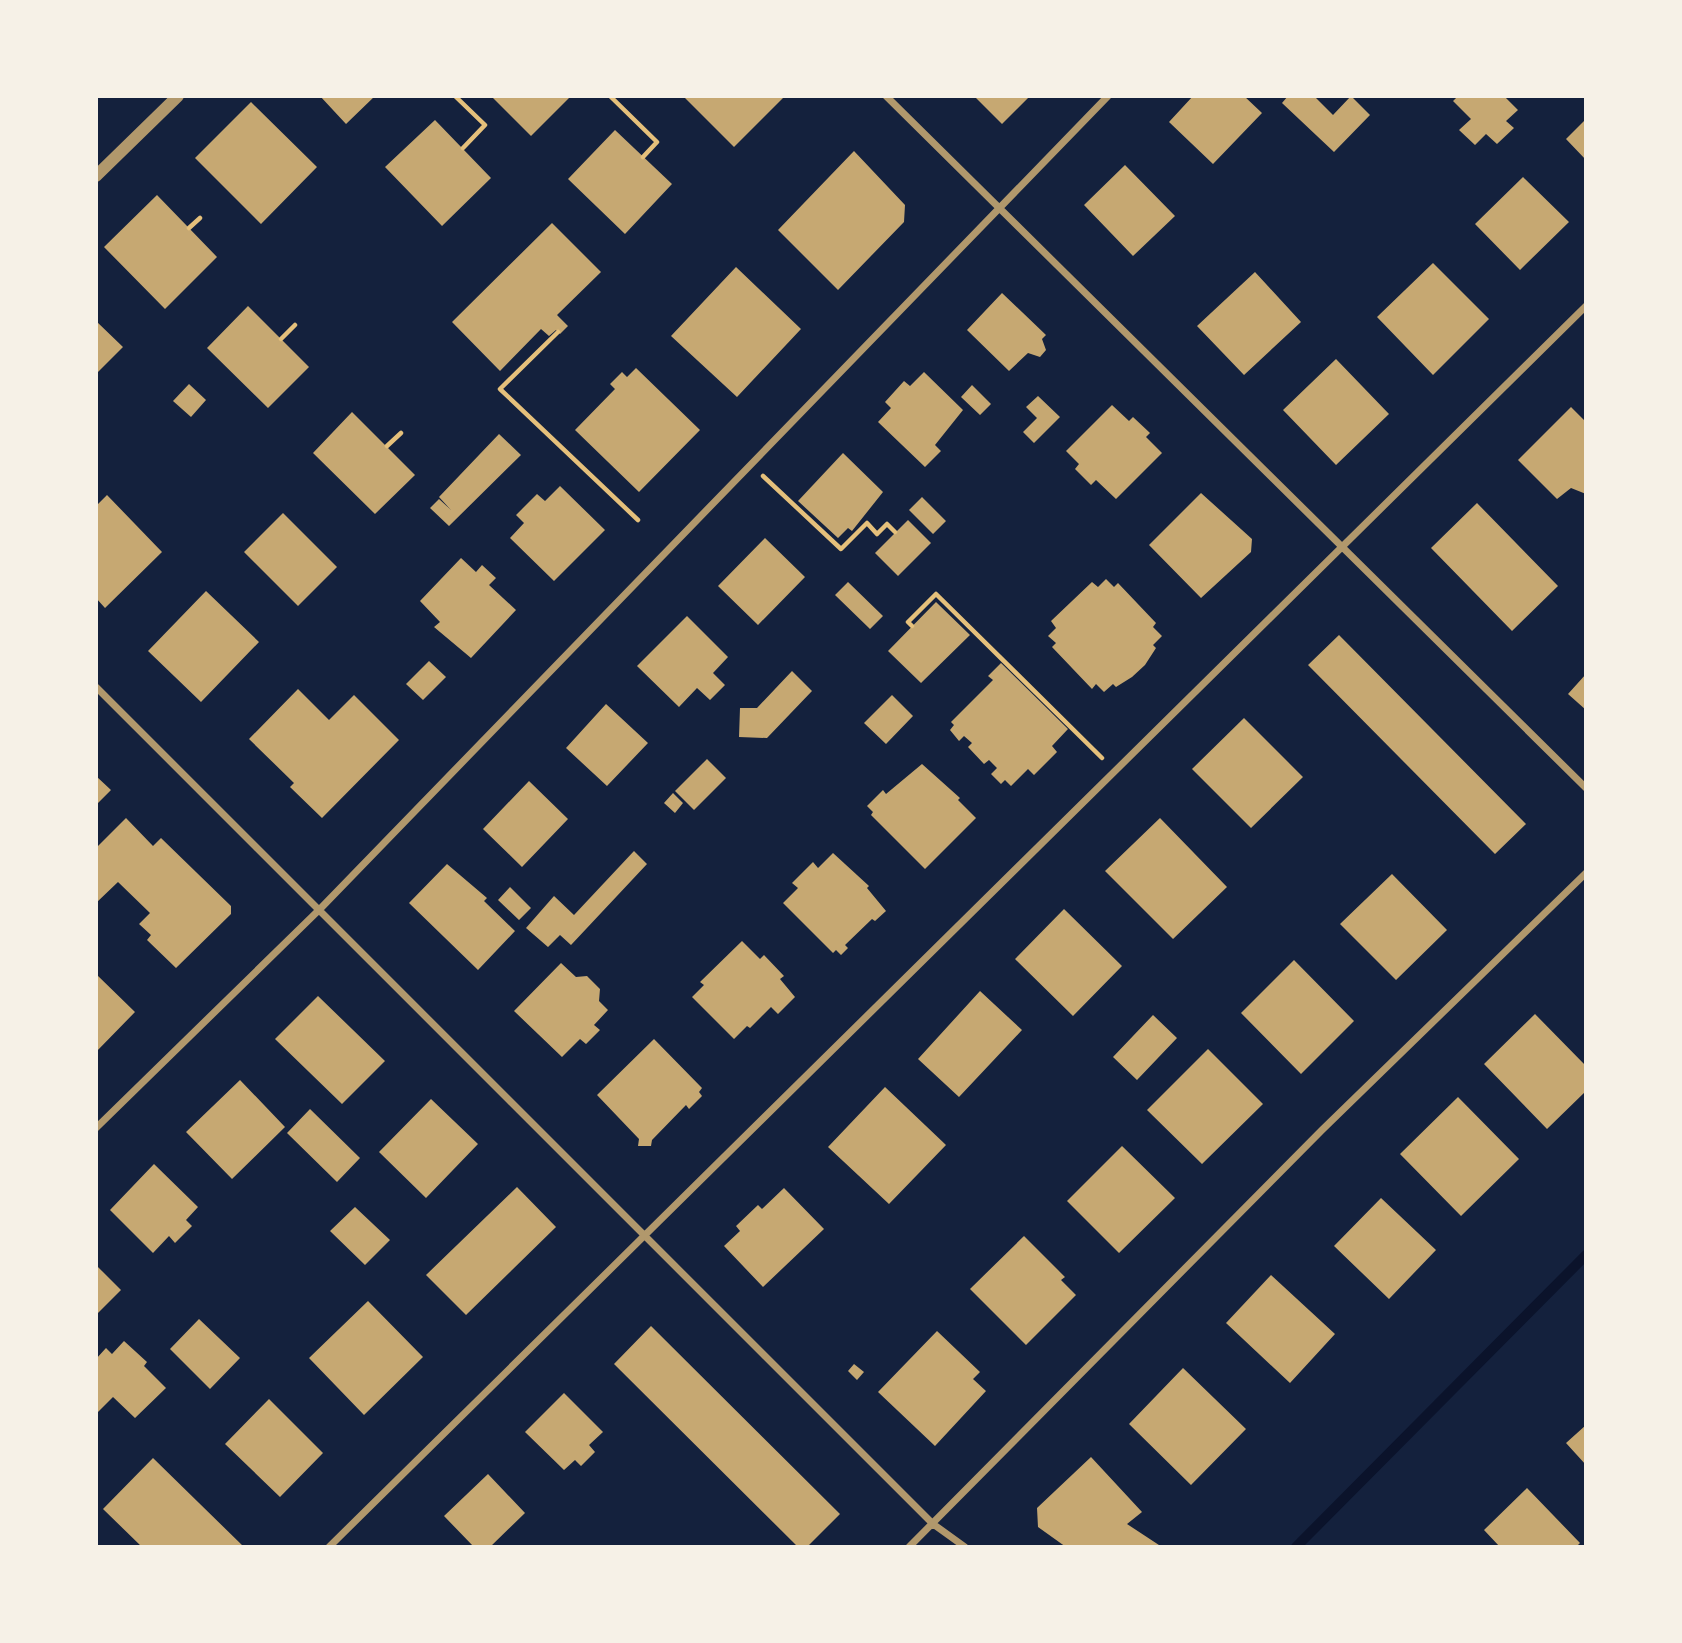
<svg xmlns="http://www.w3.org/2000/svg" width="1682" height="1643" viewBox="0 0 1682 1643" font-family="'Asap Condensed',sans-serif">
<rect width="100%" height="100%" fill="#14213d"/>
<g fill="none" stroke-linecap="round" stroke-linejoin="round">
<path stroke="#0b132b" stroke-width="10" d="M1296,1547L1586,1255"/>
</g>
<path fill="#c6a872" d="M320,96H375L346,124Z
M491,96H571L531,136Z
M683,96H785L734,147Z
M974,96H1030L1002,124Z
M1193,96H1244L1262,113L1213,164L1169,122Z
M1288,96H1314L1333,115L1351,96L1370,115L1334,152L1282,103Z
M1458,96H1504L1518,110L1506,121L1514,128L1497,144L1486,134L1475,145L1459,130L1471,119L1453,101Z
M251,102L317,167L261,224L195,158Z
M1586,119V160L1566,139Z
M435,120L491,178L442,226L385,167Z
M615,130L672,184L625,234L568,179Z
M854,151L905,205L904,222L838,290L778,230Z
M1125,165L1175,216L1133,256L1084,205Z
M1523,177L1569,222L1520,270L1475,224Z
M157,195L217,257L165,309L104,247Z
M552,223L601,272L557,315L568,326L560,334L556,330L549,336L541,329L500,371L452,322Z
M1433,263L1489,319L1433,375L1377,317Z
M736,267L801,329L737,397L671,336Z
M1255,272L1301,322L1244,375L1197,326Z
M1002,293L1046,335L1042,339L1046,350L1040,357L1028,353L1009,371L967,330Z
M248,306L309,367L268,408L207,348Z
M96,321L123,347L96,374Z
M1336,359L1389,414L1336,465L1283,410Z
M636,368L700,430L639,492L575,430L615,389L610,384L622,372L627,377Z
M924,372L963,410L935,445L941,451L925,467L878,422L891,408L885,402L904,381L910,386Z
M189,384L206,400L191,417L173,401Z
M972,385L991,404L980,415L961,397Z
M1038,396L1060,417L1034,443L1023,432L1037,418L1026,407Z
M1112,405L1129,421L1133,417L1150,433L1146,437L1162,453L1116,499L1096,480L1091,485L1075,469L1079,464L1066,451Z
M1571,407L1586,422V494L1571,488L1557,499L1518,460Z
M352,412L415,475L375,514L313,453Z
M499,434L521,455L449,526L430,508L439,499L451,510L439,497Z
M843,453L883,492L852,531L848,528L838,538L798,501Z
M560,486L605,530L554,581L510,538L524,523L516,515L537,494L545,501Z
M1201,493L1252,539L1251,552L1201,598L1149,545Z
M107,495L162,552L105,608L96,598V506Z
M922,497L946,521L933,534L909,510Z
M1477,503L1558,586L1512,631L1431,548Z
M283,513L337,567L298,606L244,552Z
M908,520L931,543L898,576L875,553Z
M765,538L805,577L758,625L718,586Z
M461,558L476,572L482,565L496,578L489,585L516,610L471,658L434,627L440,622L420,601Z
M1106,579L1114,587L1118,583L1156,623L1153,627L1162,636L1153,645L1156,648L1145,665L1132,677L1116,687L1113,684L1104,692L1096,684L1092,689L1052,647L1056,643L1048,636L1056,628L1051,621L1092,582L1098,587Z
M848,582L883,616L870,629L835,595Z
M206,591L259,642L201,702L148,651Z
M936,602L970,635L921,683L888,651Z
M687,616L728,657L713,673L725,685L710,700L697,688L679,707L637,666Z
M1339,635L1526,824L1495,854L1308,665Z
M429,661L446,677L423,700L406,684Z
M1001,663L1068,729L1052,746L1057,752L1034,775L1028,769L1011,786L1005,780L1001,784L991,774L997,768L989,760L984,764L968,747L972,743L964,736L959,741L950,730L954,725L951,722L993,680L988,676Z
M792,671L812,691L767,738L739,737L740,708H757Z
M1586,674V710L1568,694Z
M298,689L329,720L354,695L399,740L322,818L290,787L294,783L249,739Z
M892,695L913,716L886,744L864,723Z
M606,704L648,743L607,786L566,748Z
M1244,718L1303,777L1251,828L1192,769Z
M707,759L726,778L694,810L675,791Z
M922,764L960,798L958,800L976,818L925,869L871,815L873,812L867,806L883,790L886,794Z
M96,776L111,790L96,805Z
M529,781L568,819L522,867L483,829Z
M673,793L683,803L675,813L664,803Z
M126,818L153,846L161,838L231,906V914L176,968L147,940L151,935L139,924L150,913L118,882L96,903V848Z
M1160,818L1227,887L1173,939L1105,871Z
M634,851L647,864L571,945L560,935L548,947L526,928L554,896L574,915Z
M833,853L869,886L867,888L886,911L875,921L872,919L845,945L848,948L841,955L836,950L833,953L783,903L798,888L792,883L813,862L818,868Z
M447,864L487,898L484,901L515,931L478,970L409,903Z
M1392,874L1447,930L1396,980L1340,924Z
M510,887L531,908L519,920L498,900Z
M1064,909L1122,966L1073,1016L1015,959Z
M742,941L760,959L764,955L784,976L780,979L795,997L778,1014L771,1007L750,1028L747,1026L734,1039L692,997L704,985L700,982Z
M1294,960L1354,1021L1301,1074L1241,1013Z
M561,963L576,977L587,976L600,989L599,1001L608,1010L594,1025L600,1030L586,1044L580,1039L562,1057L514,1011Z
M96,974L135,1012L96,1052Z
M980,991L1022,1030L959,1097L918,1059Z
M318,996L385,1061L342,1104L275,1039Z
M1535,1014L1586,1066V1091L1547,1129L1484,1064Z
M1153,1015L1177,1038L1137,1080L1113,1057Z
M654,1039L702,1088L699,1092L702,1096L689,1109L686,1105L652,1140L651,1146H638L639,1139L597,1095Z
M1208,1049L1263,1104L1202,1164L1147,1110Z
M240,1080L285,1127L232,1179L186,1132Z
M885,1087L946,1145L889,1204L828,1147Z
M1458,1097L1519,1159L1461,1216L1400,1154Z
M431,1099L478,1144L426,1198L379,1152Z
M310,1109L360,1158L337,1182L287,1133Z
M1122,1146L1175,1198L1119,1253L1067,1201Z
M154,1164L198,1207L186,1220L192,1226L175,1243L169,1236L153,1253L110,1210Z
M517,1187L556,1227L466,1315L426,1275Z
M784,1188L824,1229L763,1287L724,1246L740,1231L736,1226L758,1205L762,1209Z
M1381,1198L1436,1250L1389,1299L1334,1246Z
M355,1207L390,1240L365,1265L330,1231Z
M1024,1236L1065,1277L1061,1280L1076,1295L1026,1345L970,1289Z
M96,1265L121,1290L96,1315Z
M1271,1275L1335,1334L1290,1383L1226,1323Z
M368,1301L423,1357L364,1415L309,1358Z
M199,1319L240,1358L210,1389L170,1349Z
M651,1326L840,1514L807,1547H798L614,1364Z
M937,1331L980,1372L973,1379L986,1391L935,1446L878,1392Z
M124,1341L147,1362L144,1366L166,1388L135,1418L113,1397L96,1414V1359L106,1348L112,1354Z
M854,1364L864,1372L857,1380L848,1371Z
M1183,1368L1246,1429L1191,1485L1129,1424Z
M564,1393L603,1432L589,1445L595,1452L581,1466L575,1460L564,1470L525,1432Z
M269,1399L323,1453L280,1497L225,1444Z
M1586,1425V1465L1566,1443Z
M1091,1457L1142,1512L1127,1524L1162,1547H1066L1038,1527L1037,1508Z
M153,1458L244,1547H142L103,1509Z
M488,1474L525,1513L490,1547H474L444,1516Z
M1527,1488L1580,1543L1576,1547H1500L1484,1530Z"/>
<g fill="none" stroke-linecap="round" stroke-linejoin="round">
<path stroke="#e5c07b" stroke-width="4.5" d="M455,96L485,125L463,148
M610,96L657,142L643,157
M189,228L200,218
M558,332L500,389L638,520
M281,339L295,325
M387,446L401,433
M763,476L841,549L867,523L877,534L887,524L895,532
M912,626L908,622L936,594L1102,758"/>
<path stroke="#b1986c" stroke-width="7" d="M886,96L1586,788
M96,687L933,1524L965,1547
M96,1128L321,908L1108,96
M329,1547L1586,306
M909,1547L1322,1130L1586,873"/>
<path stroke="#b1986c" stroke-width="12" d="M96,176L178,96"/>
</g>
<rect width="1682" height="1643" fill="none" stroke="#f6f1e7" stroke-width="196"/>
</svg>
